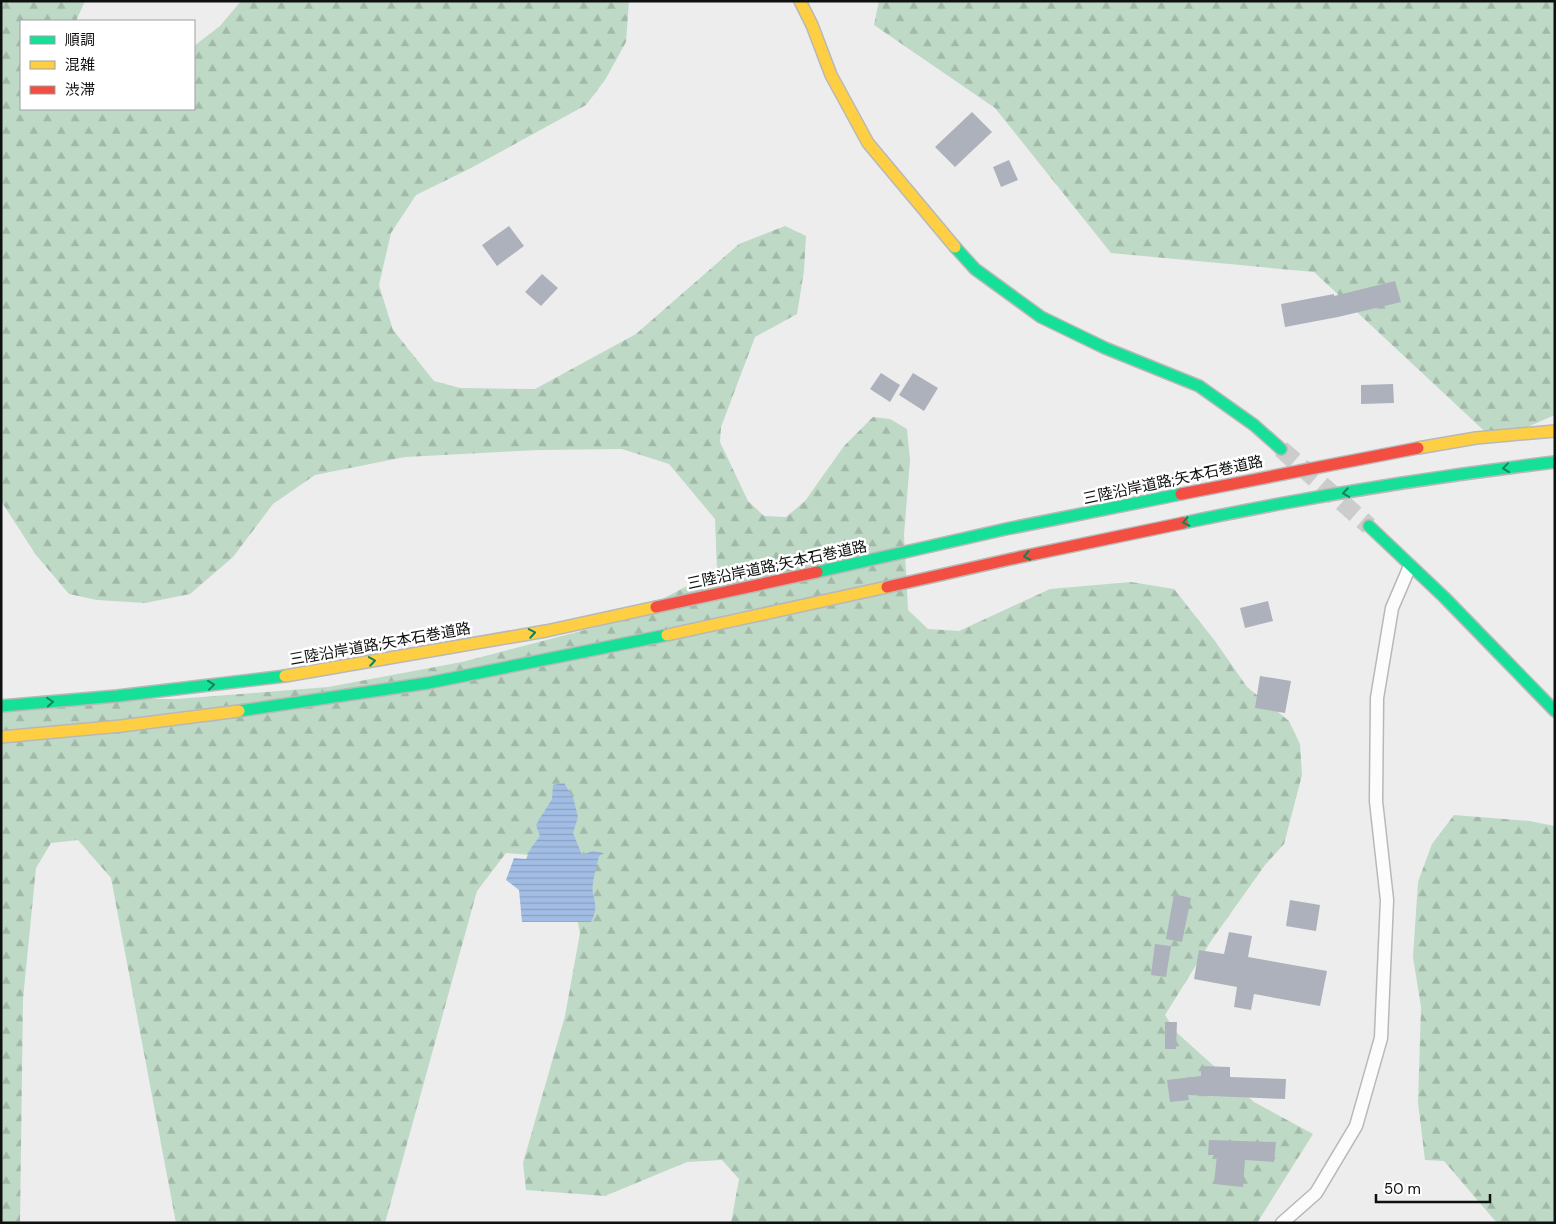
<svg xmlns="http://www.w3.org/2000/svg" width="1556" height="1224" viewBox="0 0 1556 1224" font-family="'DM Sans','Noto Sans JP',sans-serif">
<defs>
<pattern id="forest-firs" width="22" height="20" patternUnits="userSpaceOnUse" patternTransform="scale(1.25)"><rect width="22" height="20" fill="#bed9c6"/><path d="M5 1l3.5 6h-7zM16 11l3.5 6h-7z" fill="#a2b9a9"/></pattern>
<pattern id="water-rules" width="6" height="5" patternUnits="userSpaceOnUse" patternTransform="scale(1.25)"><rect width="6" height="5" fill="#a2bde4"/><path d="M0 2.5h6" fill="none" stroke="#8aa1c3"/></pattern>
</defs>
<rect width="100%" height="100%" fill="#ededed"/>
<path fill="url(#forest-firs)" d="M1,1H85L76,21H21V109H194V46L220,26L241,1H629L626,42L605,80L586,105L471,168L416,195L391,233L379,285L393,330L434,381L460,388L535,389L636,334L739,244L785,226L806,236L804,271L797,314L755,337L721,427L720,442L748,501L764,516L786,517L805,501L844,446L873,417L890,419L907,429L910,460L904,535L908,610L928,629L959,631L1050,589L1131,582L1174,589L1215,641L1247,687L1289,721L1300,744L1302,775L1284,844L1265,865L1211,941L1165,1015L1176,1032L1254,1102L1313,1134L1257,1223H731L739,1179L722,1160L687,1162L605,1196L526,1190L523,1163L565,1016L580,933L573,897L532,855L506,853L477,891L385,1223H176L111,878L78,840L51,843L36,868L23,999L20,1223H1V699H177L328,687L462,662L623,620L717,570L715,519L669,464L622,449L538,450L405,457L315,475L273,504L233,557L190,594L145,603L97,600L69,594L36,555L1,501Z
M879,1H1555V415L1495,441L1314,272L1111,253L995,108L874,25Z
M1454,815L1529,821L1555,826V1223H1497L1444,1161L1425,1160L1418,1103L1421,1007L1413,957L1418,882L1432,844Z"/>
<path fill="url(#water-rules)" d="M564,783L573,797L578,817L573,833L582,855L592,851L604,853L599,856C597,865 594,874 593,883C590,899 601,902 591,922H522L519,890L506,880L514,858L526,859L531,848L540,836L536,825L552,799L553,785Z"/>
<path fill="#acb1bc" d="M972,112L992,132L955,167L935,147Z
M1009,160L1018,180L1001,187L993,167Z
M509,226L524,246L497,266L482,245Z
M542,274L558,288L541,306L525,292Z
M1395,281L1401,302L1338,317L1285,327L1281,304L1334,294V296Z
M881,373L900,385L890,402L870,389Z
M913,373L938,388L924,411L899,395Z
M1393,384L1394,403L1361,404V385Z
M1268,601L1273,621L1245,628L1240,608Z
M1260,676L1291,681L1285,713L1255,708Z
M1174,894L1191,898L1182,942L1166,939Z
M1290,900L1320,905L1316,931L1286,926Z
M1229,932L1252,936L1248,957L1327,971L1320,1006L1254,994L1251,1010L1234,1007L1237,987L1194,979L1199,950L1224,954Z
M1155,944L1171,946L1166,977L1151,975Z
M1165,1022H1177L1176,1049H1165Z
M1201,1066L1230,1067V1077L1286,1079L1285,1099L1188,1095L1189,1100L1170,1102L1167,1080L1201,1076Z
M1209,1140L1276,1142L1274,1162L1245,1160L1243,1187L1214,1184L1217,1155H1208Z"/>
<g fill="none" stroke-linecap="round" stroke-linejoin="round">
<path stroke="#ccc" stroke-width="18" stroke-dasharray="18 9" stroke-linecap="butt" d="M1281,449L1369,526"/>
<g stroke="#b8b8b8" stroke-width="15">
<path id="street" d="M1282,1223L1316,1193L1356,1126L1381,1038L1387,900L1376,801L1377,698L1392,608L1410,566"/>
</g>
<g stroke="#b8b8b8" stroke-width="14">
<path id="fast" d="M955,247L975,269L1041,317L1105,348L1199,386L1254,425L1281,449
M1183,523C1306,497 1430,477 1555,462
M1369,526L1444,597L1555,711
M817,572L1006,529L1181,494
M1,706L117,696L285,676
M239,711L428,683L667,635"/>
</g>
<g stroke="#b8b8b8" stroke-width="14">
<path id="slow" d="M800,1L812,25L831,75L868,143L955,247
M1418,448L1476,438L1555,431
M667,635L887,587
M285,676L546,631L656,607
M1,737L121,726L239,711"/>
</g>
<g stroke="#b8b8b8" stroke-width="14">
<path id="jam" d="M1181,494L1418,448
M887,587L1011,559L1183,523
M656,607L817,572"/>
</g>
<use href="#street" stroke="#fcfcfc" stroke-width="12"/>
<use href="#fast" stroke="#16e098" stroke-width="11"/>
<use href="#slow" stroke="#ffcf43" stroke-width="11"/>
<use href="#jam" stroke="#f24e42" stroke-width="11"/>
</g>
<defs><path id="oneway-chevron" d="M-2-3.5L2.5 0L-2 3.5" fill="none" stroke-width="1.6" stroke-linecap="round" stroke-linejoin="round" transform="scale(1.25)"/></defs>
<g stroke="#13825b">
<use href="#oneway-chevron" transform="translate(1506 468) rotate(173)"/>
<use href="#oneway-chevron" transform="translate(1346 493) rotate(171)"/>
<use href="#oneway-chevron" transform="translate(1186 522) rotate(168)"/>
<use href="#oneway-chevron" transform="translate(1027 556) rotate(168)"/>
<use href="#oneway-chevron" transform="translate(532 633) rotate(-10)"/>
<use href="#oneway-chevron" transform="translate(372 661) rotate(-9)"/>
<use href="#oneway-chevron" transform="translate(211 685) rotate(-7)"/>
<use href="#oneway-chevron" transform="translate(50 702) rotate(-5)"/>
</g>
<g text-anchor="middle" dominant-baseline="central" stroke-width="5" stroke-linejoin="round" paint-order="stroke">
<g font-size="15" fill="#0f1010" stroke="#fff">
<text transform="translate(1173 480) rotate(-12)">三陸沿岸道路;矢本石巻道路</text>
<text transform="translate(777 565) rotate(-12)">三陸沿岸道路;矢本石巻道路</text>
<text transform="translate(380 644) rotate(-10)">三陸沿岸道路;矢本石巻道路</text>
</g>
</g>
<rect width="1556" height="1224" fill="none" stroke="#0f1010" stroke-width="5"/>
<rect x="20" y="20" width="175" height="90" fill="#ffffff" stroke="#9f9f9f"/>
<rect x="30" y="36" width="25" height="8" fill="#16e098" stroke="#9f9f9f"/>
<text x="65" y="45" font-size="15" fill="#0f1010">順調</text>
<rect x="30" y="61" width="25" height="8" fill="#ffcf43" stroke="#9f9f9f"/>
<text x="65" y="70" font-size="15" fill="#0f1010">混雑</text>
<rect x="30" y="86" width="25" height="8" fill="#f24e42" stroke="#9f9f9f"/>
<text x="65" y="95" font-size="15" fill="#0f1010">渋滞</text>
<path d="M1376 1194v8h114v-8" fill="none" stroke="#0f1010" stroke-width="2.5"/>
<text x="1384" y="1194" font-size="15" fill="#0f1010" stroke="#ffffff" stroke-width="4" paint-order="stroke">50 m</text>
</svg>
